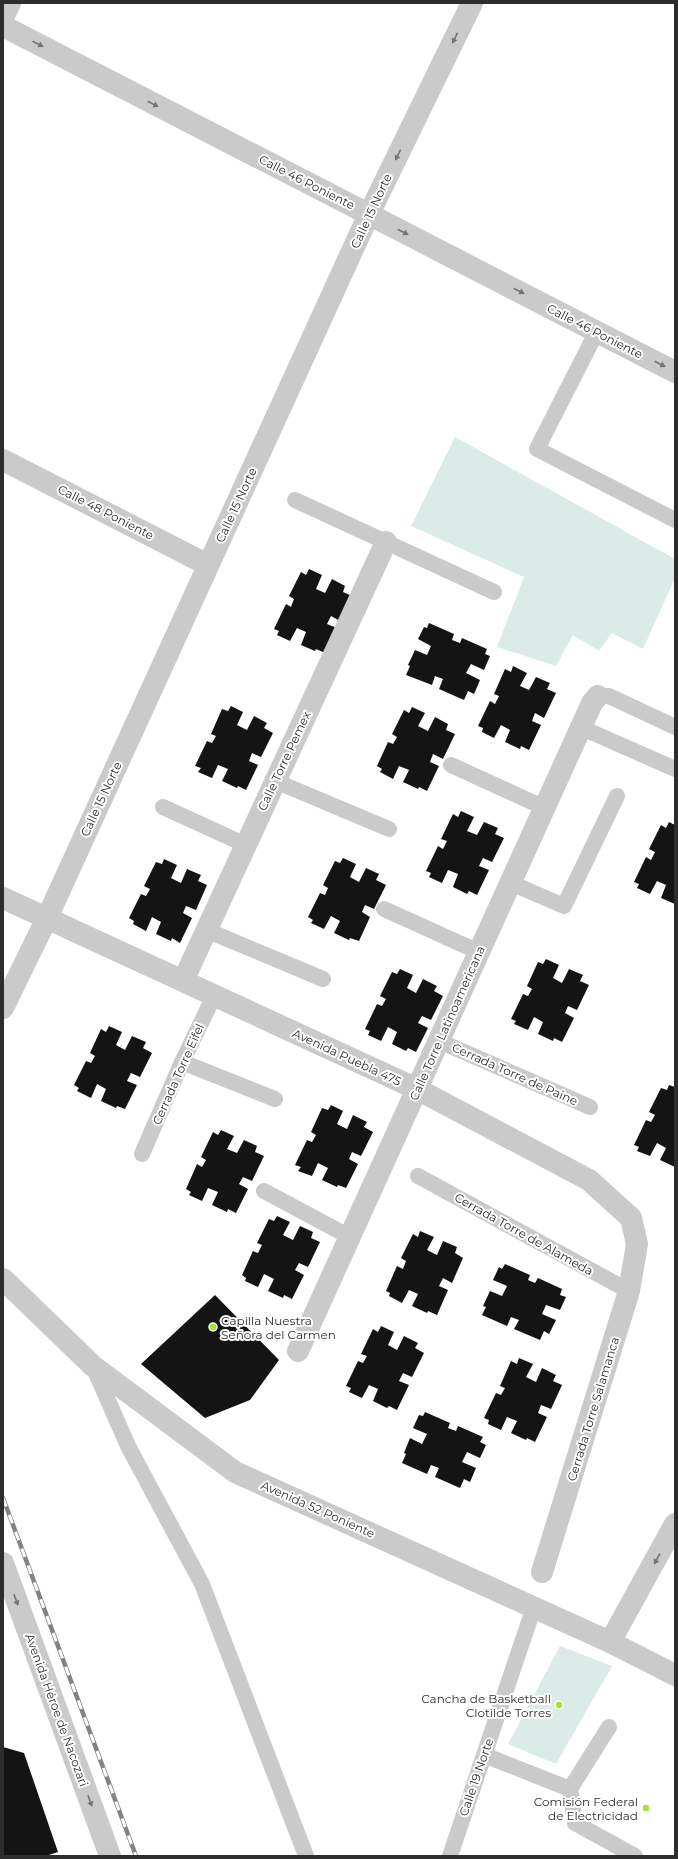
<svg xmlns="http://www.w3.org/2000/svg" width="678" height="1859" viewBox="0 0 678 1859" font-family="Montserrat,sans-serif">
<rect width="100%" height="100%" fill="#fff"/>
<path fill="#dbebe8" d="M455,437L675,559V578L643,649L612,633L599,651L573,635L556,666L497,647L524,577L411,526Z
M560,1646L612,1666L556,1764L508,1744Z"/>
<path fill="#141414" d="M309,569L322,575L316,589L325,593L332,579L345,586L343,592L352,596L340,621L331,616L327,624L337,628L325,653L316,649L315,651L301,645L306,632L297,628L290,641L277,635L279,631L274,629L286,604L291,607L294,599L289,596L301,572L306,575Z
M429,623L454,634L452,640L460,643L462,638L487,649L485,654L490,656L484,670L471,664L466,673L480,680L474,694L468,691L464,700L439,689L443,679L435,676L432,685L406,675L410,666L408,665L415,650L427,655L431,646L418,639L424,627L427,628Z
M513,666L527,673L520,686L529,690L536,677L550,683L547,689L556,693L544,718L535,713L532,721L541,725L529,750L521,746L520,749L505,742L510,730L501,725L494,738L482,732L483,728L478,726L490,701L495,704L499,696L494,694L505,669L511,672Z
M231,706L243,712L237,725L247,730L254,716L267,723L264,728L273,733L261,757L252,753L249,761L258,765L246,790L238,786L237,788L222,781L228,769L218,765L212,778L198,772L201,768L195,766L207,741L212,743L216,736L211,734L222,709L228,711Z
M412,707L425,713L418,726L428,731L435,717L448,724L446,730L455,734L443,759L433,754L430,762L439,766L427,791L419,787L418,789L403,782L409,770L399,766L393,779L380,772L382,769L377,766L388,742L393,744L397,737L392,734L404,710L409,713Z
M461,811L474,817L467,831L477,835L484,822L498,828L495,834L504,838L492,862L483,858L479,866L489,870L477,895L469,891L467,894L453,887L458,874L448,870L442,883L429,877L431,873L426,871L438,846L443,849L447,841L441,839L453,814L458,817Z
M669,822L675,825V904L661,898L666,885L657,881L650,894L637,888L639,884L634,882L646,857L651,860L655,852L649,849L661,825L666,828Z
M343,858L356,864L350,877L359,882L366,868L379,874L376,880L386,885L374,909L365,905L362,912L370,917L359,941L350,938L349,940L334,933L340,921L331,916L324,929L311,923L313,920L308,917L320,893L325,895L328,888L323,885L335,861L340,863Z
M164,859L177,865L171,878L181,883L187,869L201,875L198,881L207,885L196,910L186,906L183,913L192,918L180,943L172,938L171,941L156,934L161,922L152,917L146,931L133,924L134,921L129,918L141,894L146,896L150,889L144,886L156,862L162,864Z
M546,959L559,965L553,978L562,983L569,969L583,975L580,981L589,985L577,1010L568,1006L565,1013L574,1018L562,1042L554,1038L553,1041L538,1034L543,1022L534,1017L528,1030L514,1024L516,1021L511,1019L523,994L528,996L532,989L527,986L538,962L543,964Z
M400,969L413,975L407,988L416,993L423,979L437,986L434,991L443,996L431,1020L422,1016L418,1023L428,1028L416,1052L408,1048L406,1051L392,1044L397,1032L388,1027L381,1041L368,1035L370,1031L365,1029L377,1004L382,1006L386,999L380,996L392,972L397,974Z
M109,1026L122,1032L116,1045L125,1050L132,1036L146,1042L143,1048L152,1053L140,1077L131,1073L127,1081L137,1085L125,1109L117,1106L116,1108L101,1101L106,1089L97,1084L91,1098L77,1091L79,1088L74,1085L86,1061L91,1063L95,1056L90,1053L101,1029L106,1032Z
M669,1085L675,1087V1167L660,1160L666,1148L657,1143L650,1156L637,1151L639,1147L634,1145L646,1120L651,1122L655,1115L649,1112L661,1088L667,1090Z
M331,1105L343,1111L337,1124L347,1129L353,1115L367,1122L364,1127L373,1132L361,1156L352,1152L349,1159L358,1164L346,1188L338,1185L337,1187L322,1180L328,1168L318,1163L312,1176L298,1171L301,1167L295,1165L307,1140L312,1142L316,1135L311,1132L322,1108L328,1110Z
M221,1130L234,1136L227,1149L237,1153L244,1140L257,1146L255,1152L264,1156L252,1181L243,1177L239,1184L248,1189L236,1213L228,1209L227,1212L212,1205L218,1192L208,1188L202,1201L189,1195L191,1192L186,1189L197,1164L202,1167L206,1160L201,1157L213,1132L218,1135Z
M277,1216L290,1222L283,1235L293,1240L300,1226L313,1232L311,1238L320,1242L308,1267L299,1263L295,1270L304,1275L292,1299L284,1295L283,1298L268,1291L274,1279L264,1274L258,1287L245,1281L246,1278L242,1275L253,1251L258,1253L262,1245L257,1243L269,1219L274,1221Z
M420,1231L434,1237L427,1250L437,1255L443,1241L457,1247L455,1253L463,1258L452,1283L443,1278L439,1286L448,1290L437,1315L428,1311L427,1313L412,1306L418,1294L409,1290L402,1303L389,1296L390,1293L386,1291L397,1266L403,1269L406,1261L401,1258L413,1234L418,1237Z
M505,1264L530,1275L528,1280L535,1283L538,1278L562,1289L560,1295L566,1297L560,1310L546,1305L542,1314L556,1320L549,1334L544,1331L540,1340L514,1329L519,1320L511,1317L507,1326L482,1315L486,1307L483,1306L490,1291L502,1296L507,1286L493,1280L499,1267L502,1269Z
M215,1295L279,1360L250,1400L205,1418L141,1364Z
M381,1326L394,1332L388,1345L397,1350L404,1336L418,1343L415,1348L424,1353L412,1377L403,1373L399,1381L409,1385L397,1410L389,1406L387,1408L373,1401L378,1389L369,1385L362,1398L349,1392L351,1388L346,1386L358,1361L363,1363L367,1356L361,1354L373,1329L378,1332Z
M519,1358L533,1364L526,1377L536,1382L542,1368L556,1375L553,1381L562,1385L551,1409L541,1405L538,1413L547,1417L535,1442L527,1438L526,1440L511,1433L517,1421L507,1417L501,1430L488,1424L489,1420L484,1418L496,1393L501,1395L505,1388L500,1386L511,1361L517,1364Z
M425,1412L450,1423L448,1428L456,1431L458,1426L483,1437L480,1442L486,1445L480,1458L467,1452L462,1462L476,1468L470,1482L464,1479L460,1488L435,1477L439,1468L431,1465L427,1474L402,1463L406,1454L404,1453L410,1438L422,1444L427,1434L413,1428L419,1415L423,1416Z
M3,1747L24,1753L58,1852L46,1856H3Z"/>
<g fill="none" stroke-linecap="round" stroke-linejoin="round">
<path stroke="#cacaca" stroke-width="16" d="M597,331L537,449L675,520
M295,500L494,592
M598,696H609L675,727
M582,728L675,769
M451,765L545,808
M275,781L389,829
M163,807L246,845
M511,883L564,906L617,796
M384,909L479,952
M206,930L323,979
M439,1041L590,1107
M182,1062L275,1099
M142,1154L182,1062L214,996
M418,1176L629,1291
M264,1191L350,1237
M93,1366L128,1446L202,1584L306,1856
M484,1755L570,1789L609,1727
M570,1789L575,1823L635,1856
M450,1856L534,1607"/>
<path stroke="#cacaca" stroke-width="22" d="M3,18L10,3
M3,26L675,372
M3,460L208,565
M3,898L417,1089L589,1180L631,1218L637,1244L629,1291L542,1572
M183,981L386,542
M3,1008L47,918L369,214L472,3
M3,1279L93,1366L235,1472L610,1642L675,1675
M298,1351L592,703L598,696
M3,1563L110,1856
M610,1642L675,1524"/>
<g stroke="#828282" stroke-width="4.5">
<path id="rail" d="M3,1498L136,1856"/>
</g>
<use href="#rail" stroke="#fff" stroke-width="3" stroke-dasharray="9" stroke-linecap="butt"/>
</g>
<defs><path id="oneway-solid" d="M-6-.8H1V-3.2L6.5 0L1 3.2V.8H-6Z"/></defs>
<g fill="#747474">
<use href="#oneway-solid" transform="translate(455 38) rotate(116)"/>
<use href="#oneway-solid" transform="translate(38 44) rotate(27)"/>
<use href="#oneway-solid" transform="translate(153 104) rotate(27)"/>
<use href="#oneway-solid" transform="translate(398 155) rotate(116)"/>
<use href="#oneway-solid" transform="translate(403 232) rotate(27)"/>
<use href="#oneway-solid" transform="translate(519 291) rotate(27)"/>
<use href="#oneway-solid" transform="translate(660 364) rotate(27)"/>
<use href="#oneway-solid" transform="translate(657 1559) rotate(119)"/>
<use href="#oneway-solid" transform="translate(16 1600) rotate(70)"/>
<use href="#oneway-solid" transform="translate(90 1801) rotate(70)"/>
</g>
<g fill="#aae231" stroke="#fff" stroke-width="1.5">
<circle cx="213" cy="1327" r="4"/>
<circle cx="559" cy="1705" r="4"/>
<circle cx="646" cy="1808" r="4"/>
</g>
<g text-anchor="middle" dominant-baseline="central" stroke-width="4" stroke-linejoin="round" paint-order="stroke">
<g font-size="12" fill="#2d2d2d" stroke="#fff">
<text transform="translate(307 182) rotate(27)">Calle 46 Poniente</text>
<text transform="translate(371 211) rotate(-65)">Calle 15 Norte</text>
<text transform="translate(595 331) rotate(27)">Calle 46 Poniente</text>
<text transform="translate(236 505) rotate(-65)">Calle 15 Norte</text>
<text transform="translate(106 512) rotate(27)">Calle 48 Poniente</text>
<text transform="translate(284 761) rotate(-65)">Calle Torre Pemex</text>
<text transform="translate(101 799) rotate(-65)">Calle 15 Norte</text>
<text transform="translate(447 1023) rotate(-66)">Calle Torre Latinoamericana</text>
<text transform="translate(347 1057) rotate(25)">Avenida Puebla 475</text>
<text transform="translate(178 1074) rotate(-66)">Cerrada Torre Eifel</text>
<text transform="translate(515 1074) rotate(24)">Cerrada Torre de Paine</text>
<text transform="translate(524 1234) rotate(29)">Cerrada Torre de Alameda</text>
<text transform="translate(593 1409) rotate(-73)">Cerrada Torre Salamanca</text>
<text transform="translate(318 1509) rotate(24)">Avenida 52 Poniente</text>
<text transform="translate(57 1710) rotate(70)">Avenida Héroe de Nacozari</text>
<text transform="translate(476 1777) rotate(-71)">Calle 19 Norte</text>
</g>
<g font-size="12" fill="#2d2d2d" stroke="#fff" text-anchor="end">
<text x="221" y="1320" text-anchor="start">Capilla Nuestra<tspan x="221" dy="14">Señora del Carmen</tspan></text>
<text x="551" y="1698">Cancha de Basketball<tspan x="551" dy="14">Clotilde Torres</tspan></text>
<text x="638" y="1801">Comisión Federal<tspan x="638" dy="14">de Electricidad</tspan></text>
</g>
</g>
<rect width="678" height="1859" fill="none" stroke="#2d2d2d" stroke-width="8"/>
</svg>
